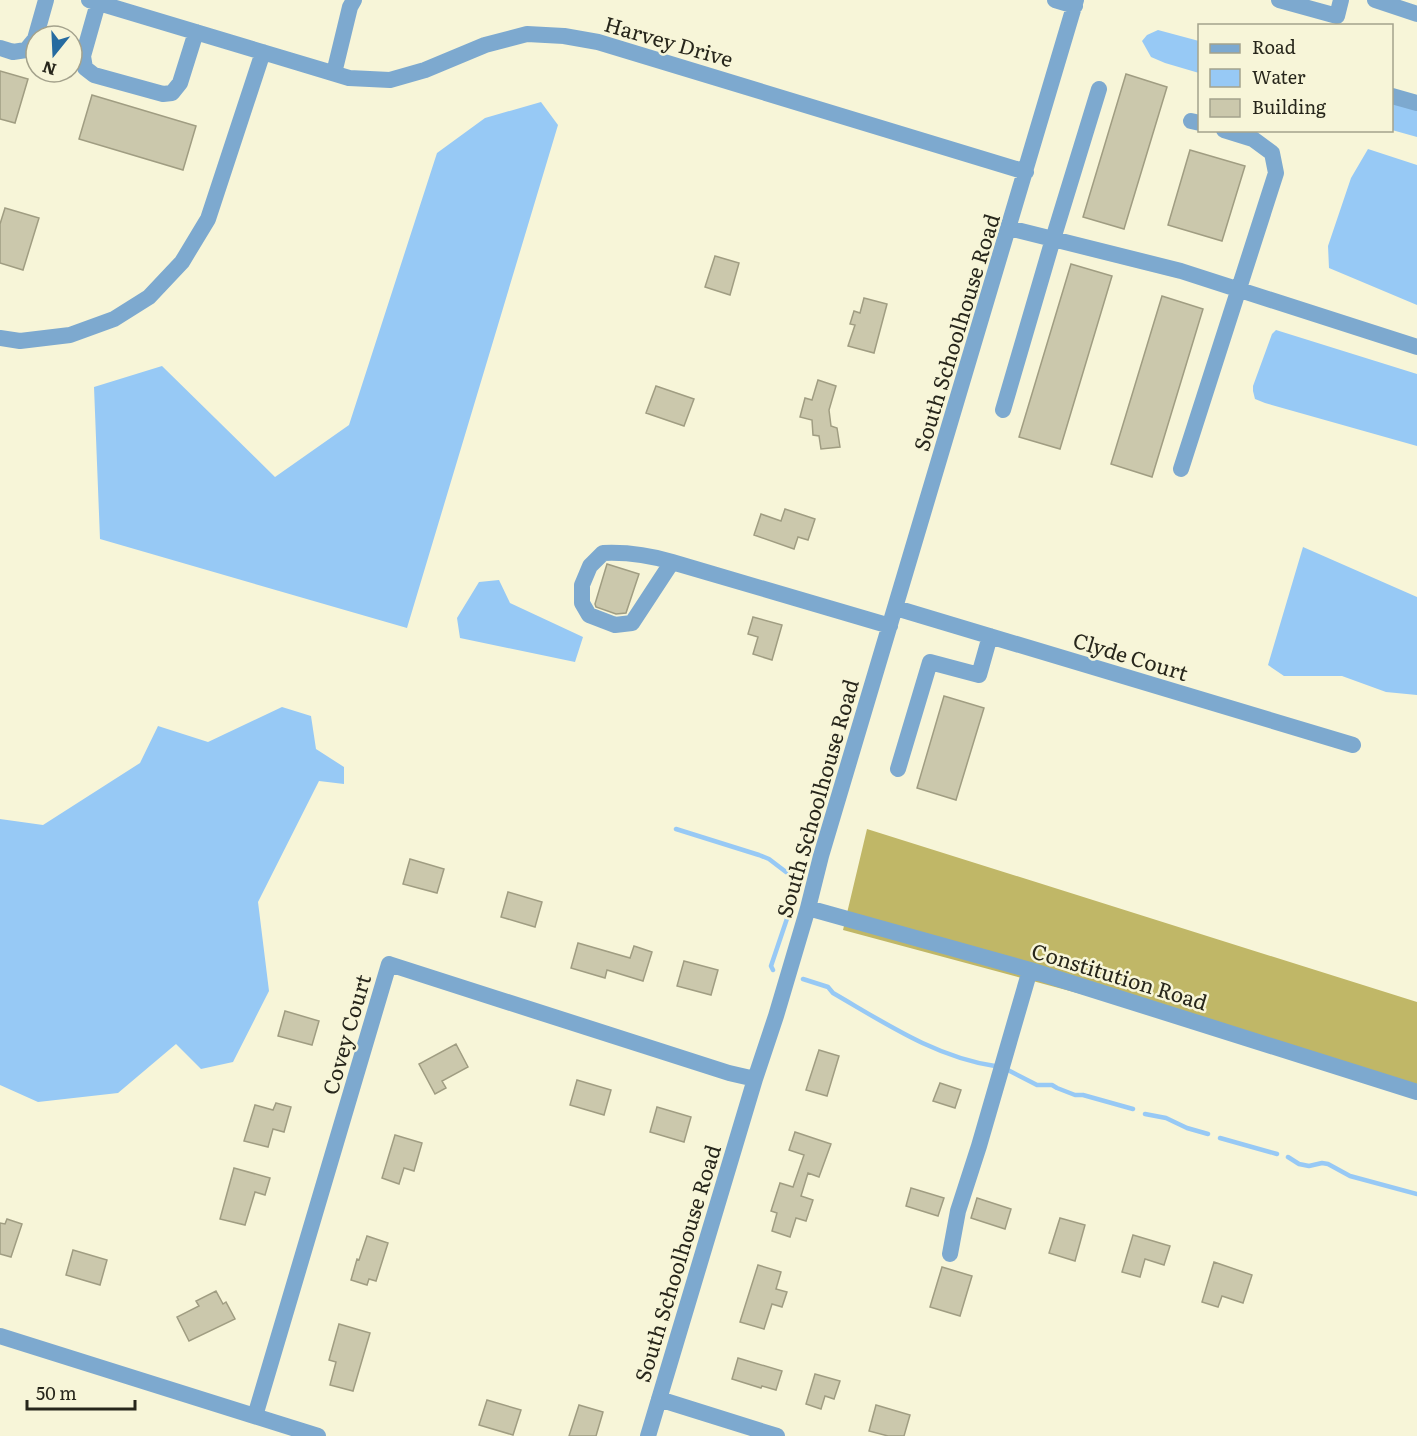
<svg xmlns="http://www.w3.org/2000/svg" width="1417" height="1436" viewBox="0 0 1417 1436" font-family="Literata,serif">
<rect width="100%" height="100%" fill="#f7f5d8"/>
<path fill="#c0b767" d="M867,829L1417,1002V1097L1107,1001L843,930Z"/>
<path fill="#97c9f5" d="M1158,30L1199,41V73L1165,63L1151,57L1142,41L1147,35Z
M1392,99L1417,106V137L1392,130Z
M541,102L558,125L407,628L100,539L94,387L162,366L275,477L349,425L437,153L485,118Z
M1368,149L1417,165V305L1329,268L1328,246L1351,178Z
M1276,330L1417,374V446L1265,403L1255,399L1253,391V386L1272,334Z
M1303,547L1417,597V695L1386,692L1342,676H1284L1268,665Z
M499,580L510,603L583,637L575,662L460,638L457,618L479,582Z
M282,707L311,716L316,749L344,767V784L319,781L258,902L269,991L233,1062L201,1069L176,1044L118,1093L38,1102L0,1085V819L43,825L140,763L158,726L208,742Z"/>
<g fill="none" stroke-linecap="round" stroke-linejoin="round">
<path stroke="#97c9f5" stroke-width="4.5" d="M676,829L759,855L769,859L786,872
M773,970L771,966L798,886V879L794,877
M803,979L828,987L833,993C885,1023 935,1057 995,1066
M1006,1069L1037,1085H1052L1057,1088L1075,1095H1083L1133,1109
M1145,1114L1166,1118L1187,1128L1208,1134
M1220,1138L1277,1154
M1288,1157L1299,1164L1309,1166L1322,1163L1328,1164L1350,1176L1417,1194"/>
</g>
<path fill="#cbc8ac" stroke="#a09d82" stroke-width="1.5" d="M0,71L28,79L15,123L0,119Z
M1126,74L1167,87L1124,229L1083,217Z
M92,95L196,126L183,170L79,139Z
M1190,150L1245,166L1222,241L1168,225Z
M5,208L39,218L23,270L0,263V224Z
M715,256L739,263L730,295L705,287Z
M1071,264L1112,276L1060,449L1019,437Z
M1162,296L1203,309L1152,477L1111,464Z
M864,298L887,304L874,353L848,346L855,325L850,324L854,311L860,313Z
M818,380L836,386L829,410L831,426L837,428L840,447L821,449L819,436L813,435L812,420L800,417L805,398L812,400Z
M656,386L694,399L684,426L646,413Z
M785,509L815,519L808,540L798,537L794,549L754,535L761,514L781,521Z
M607,564L639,574L626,613L616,614L596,607L595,604Z
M753,617L782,625L772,660L753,654L758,637L748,634Z
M944,696L984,708L956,800L917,788Z
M410,859L444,869L437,893L403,884Z
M508,892L542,902L535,927L501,917Z
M578,943L630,958L634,946L652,952L643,981L607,970L605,978L571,968Z
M684,961L718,970L711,995L677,986Z
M285,1011L319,1021L312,1045L278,1036Z
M456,1044L468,1067L442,1081L446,1088L435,1094L419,1064Z
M819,1050L839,1056L827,1096L806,1090Z
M577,1080L611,1090L604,1115L570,1105Z
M940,1083L961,1090L955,1108L933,1101Z
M276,1103L291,1107L284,1132L273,1129L268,1147L244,1141L255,1105L273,1110Z
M657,1107L691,1117L684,1142L650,1132Z
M795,1132L831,1144L819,1177L808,1173L801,1196L813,1200L806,1221L796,1218L790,1237L772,1231L777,1213L771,1211L780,1183L793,1187L804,1155L789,1150Z
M395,1135L422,1143L414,1171L404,1168L399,1184L382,1178Z
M234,1168L270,1178L265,1195L255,1192L245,1225L220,1219Z
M911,1188L944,1198L938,1216L906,1206Z
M977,1198L1011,1209L1005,1229L971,1218Z
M1060,1218L1085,1225L1075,1261L1049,1253Z
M7,1219L22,1224L11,1257L0,1254V1223L5,1224Z
M1133,1235L1170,1246L1164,1265L1145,1259L1140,1277L1122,1272Z
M367,1236L388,1243L376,1281L369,1279L367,1285L351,1280L357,1259L359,1260Z
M73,1250L107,1260L100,1285L66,1275Z
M1214,1262L1252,1275L1243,1303L1222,1296L1218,1307L1202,1302Z
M758,1265L781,1272L776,1289L787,1292L782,1307L772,1304L764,1329L740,1322Z
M942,1267L972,1276L960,1316L930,1307Z
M216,1291L223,1304L226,1302L235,1319L189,1341L177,1317L199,1306L196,1301Z
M339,1324L370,1333L353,1391L330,1385L336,1362L329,1360Z
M738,1358L782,1371L776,1390L762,1386L761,1388L732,1379Z
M815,1374L840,1381L834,1399L825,1396L821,1409L806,1404Z
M487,1400L521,1410L513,1435L479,1425Z
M579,1405L603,1412L596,1436H569Z
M876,1405L910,1415L904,1436H888L869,1431Z"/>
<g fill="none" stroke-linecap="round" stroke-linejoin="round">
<path stroke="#7da9cf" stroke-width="16" d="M89,0L349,78L390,80L425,70L485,45L527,34L564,36L598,42L1026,172
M1055,0L1075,6
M1279,0L1337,16L1341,0
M1375,0L1417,14
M98,3L83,56L85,68L94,75L163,94L172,93L180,83L196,32
M0,48L13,52L26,50L35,39L46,0
M334,73L350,7L354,0
M1392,96L1417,103
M1191,121L1200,123
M1009,228L1181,271L1417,347
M0,338L20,341L70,335L114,319L149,297L182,262L208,219L263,52
M1003,410L1053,239L1099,89
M1181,469L1276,173L1272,153L1253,139L1224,130
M672,562L632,623L615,625L589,615L582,603V585L590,566L603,553C626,552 649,555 672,562L890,626
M896,608L1353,745
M898,769L930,662L979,675L990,636
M808,908L1030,970L1417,1092
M950,1254L958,1211L979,1146L1030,970
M0,1336L318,1436
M659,1399L777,1436
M255,1416L389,964L729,1073L755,1079
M648,1436L755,1079L776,1016L808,908L821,856L1076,0"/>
</g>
<g text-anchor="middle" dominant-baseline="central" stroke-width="5" stroke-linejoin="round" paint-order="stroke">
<g font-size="21" fill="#27261b" stroke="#f7f5d8">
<text transform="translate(669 40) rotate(16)">Harvey Drive</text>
<text transform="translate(955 332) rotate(-73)">South Schoolhouse Road</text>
<text transform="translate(1131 655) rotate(17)">Clyde Court</text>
<text transform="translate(816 798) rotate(-74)">South Schoolhouse Road</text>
<text transform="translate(1120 975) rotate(17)">Constitution Road</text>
<text transform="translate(345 1034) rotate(-74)">Covey Court</text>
<text transform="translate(676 1263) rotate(-73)">South Schoolhouse Road</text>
</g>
</g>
<rect x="1198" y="24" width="195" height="108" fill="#f7f5d8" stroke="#a4a28c" stroke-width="1.5"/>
<rect x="1210" y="44" width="30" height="9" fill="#7da9cf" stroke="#a4a28c" stroke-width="1.5"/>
<text x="1252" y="54" font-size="18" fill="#27261b">Road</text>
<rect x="1210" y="69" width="30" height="18" fill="#97c9f5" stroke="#a4a28c" stroke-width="1.5"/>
<text x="1252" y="84" font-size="18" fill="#27261b">Water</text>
<rect x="1210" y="99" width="30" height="18" fill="#cbc8ac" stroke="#a4a28c" stroke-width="1.5"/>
<text x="1252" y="114" font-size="18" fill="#27261b">Building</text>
<g transform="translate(54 54) rotate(198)"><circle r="28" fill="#f7f5d8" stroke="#a4a28c" stroke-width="1.5"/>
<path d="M0-4.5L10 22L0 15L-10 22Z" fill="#266ba0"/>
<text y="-9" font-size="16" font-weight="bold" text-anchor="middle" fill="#27261b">N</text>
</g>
<path d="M27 1400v9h108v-9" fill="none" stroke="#27261b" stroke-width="3"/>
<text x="36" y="1400" font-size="18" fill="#27261b" stroke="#f7f5d8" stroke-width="4.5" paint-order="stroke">50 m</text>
</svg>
